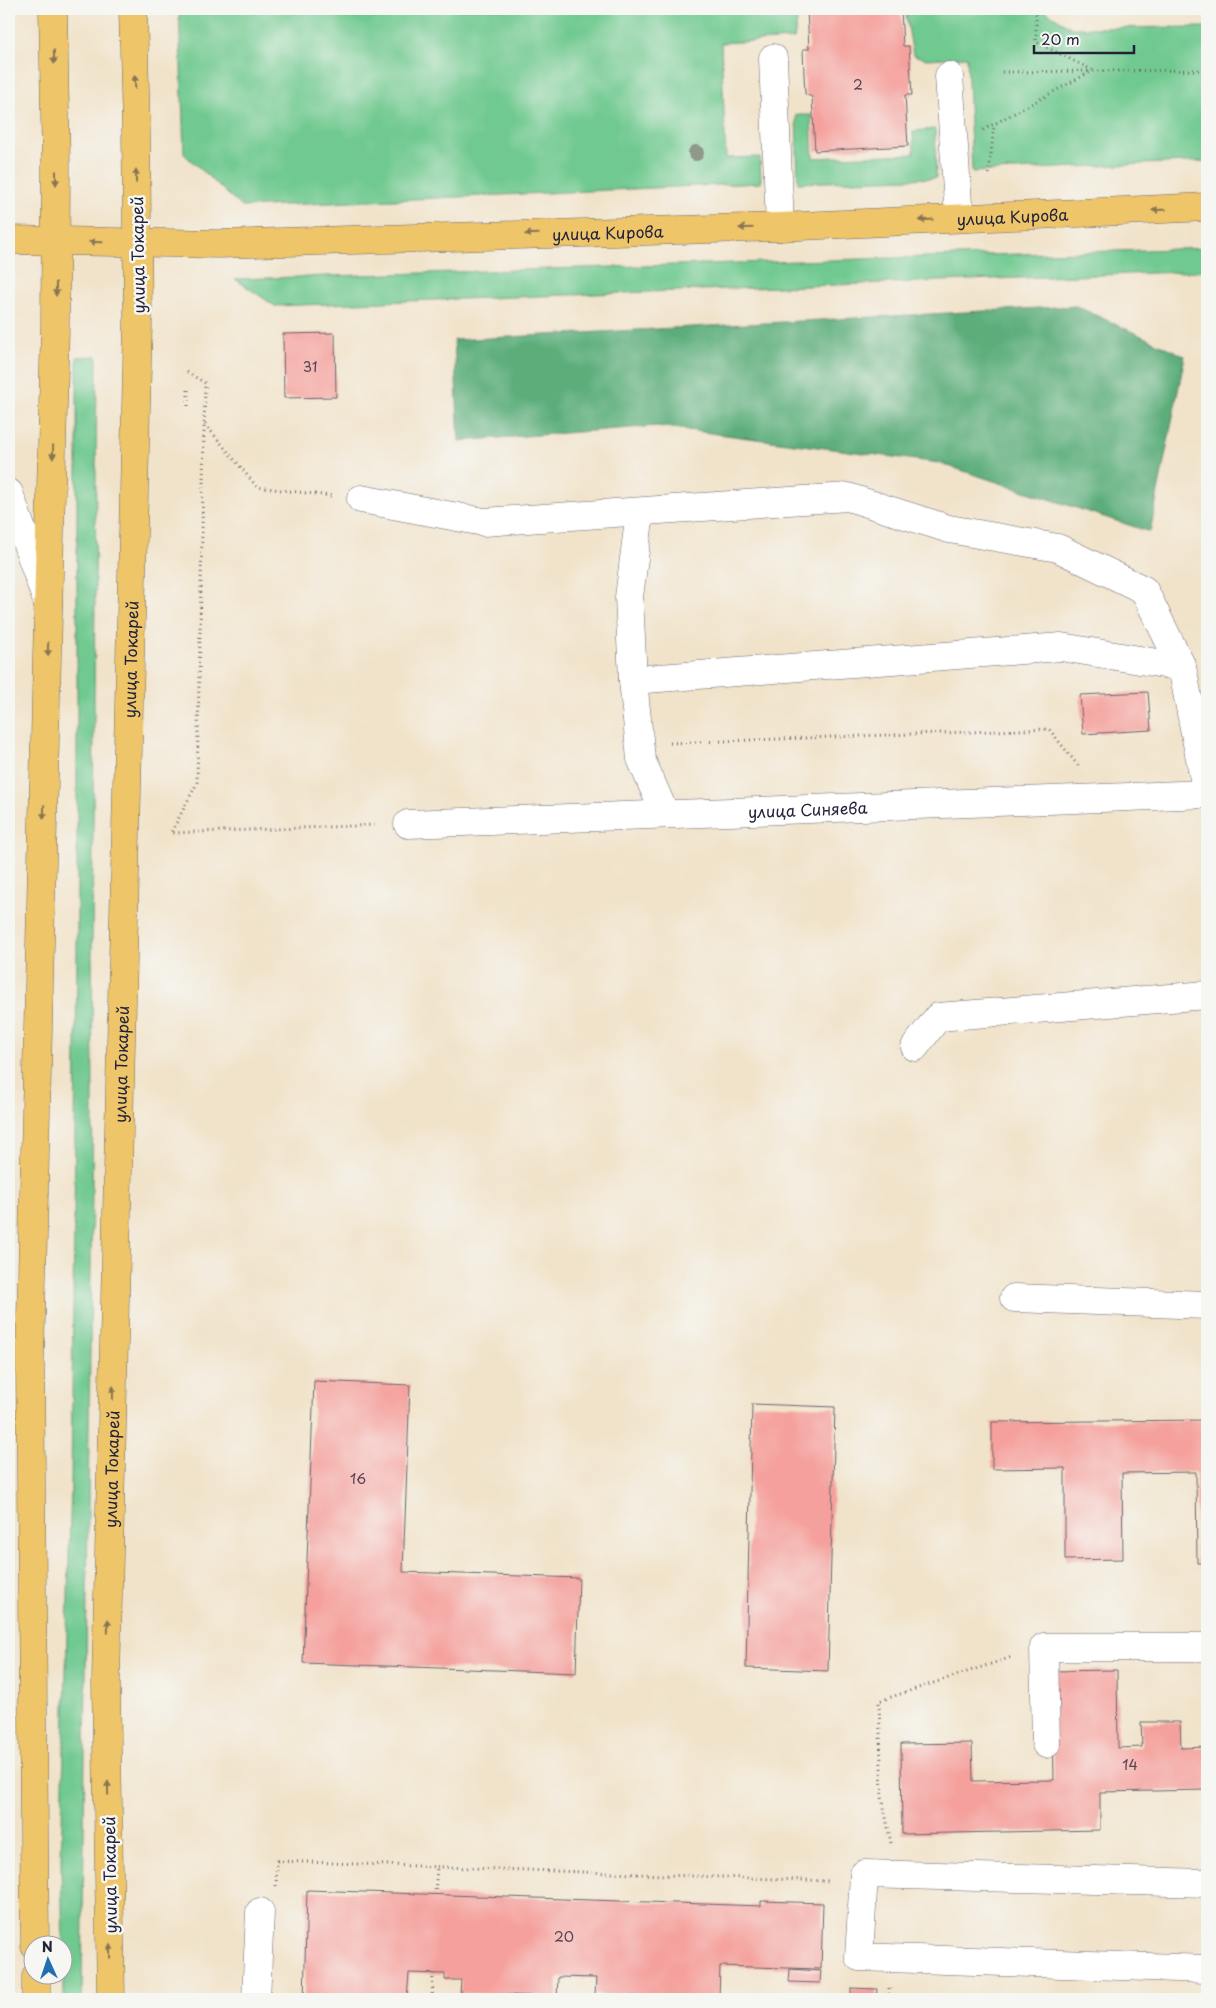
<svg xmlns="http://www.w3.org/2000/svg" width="1216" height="2008" viewBox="0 0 1216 2008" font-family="'Playpen Sans',sans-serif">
<rect width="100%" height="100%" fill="#f6f6f2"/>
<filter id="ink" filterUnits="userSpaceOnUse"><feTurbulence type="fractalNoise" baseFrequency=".02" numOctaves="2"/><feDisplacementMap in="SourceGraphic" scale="10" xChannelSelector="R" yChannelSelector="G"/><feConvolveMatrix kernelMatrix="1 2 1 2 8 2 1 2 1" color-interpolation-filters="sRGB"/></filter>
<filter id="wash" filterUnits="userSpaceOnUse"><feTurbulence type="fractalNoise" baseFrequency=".0096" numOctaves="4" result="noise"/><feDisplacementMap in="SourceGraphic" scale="20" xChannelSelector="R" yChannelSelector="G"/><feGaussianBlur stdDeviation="1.12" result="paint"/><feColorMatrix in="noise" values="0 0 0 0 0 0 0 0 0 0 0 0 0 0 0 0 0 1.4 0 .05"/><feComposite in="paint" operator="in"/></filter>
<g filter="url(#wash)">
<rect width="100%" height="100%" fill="#f1e3ca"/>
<path fill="#70c98f" stroke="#497665" d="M179,9H799L794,39L721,43L726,158L760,157L761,183L242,207L184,154Z
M905,9H1042L1072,28L1207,27V161L972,172L967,57L926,59L913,55Z
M796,115H811L813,158L914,154L913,131L935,129L936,178L798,183Z
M1207,248V271L275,306L235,279Z
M97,356L92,948L93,1103L82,1999H64L61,1861L71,1482L77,960V357Z"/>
<path fill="#5cad7a" stroke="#3f685a" d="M1076,306L1185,356L1150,532L939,463L657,426L459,441L454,340Z"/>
<g id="blocks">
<path fill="#f5a09c" d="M807,9H901L903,46H909L912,95H905L908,146L815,151L812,97L805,94L804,74L803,49H809Z
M335,333L336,397L284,398L283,334Z
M1148,692L1151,730L1083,734L1080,695Z
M314,1381L410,1385L403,1572L579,1578L576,1673L303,1663Z
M752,1404L835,1407L828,1671L746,1668Z
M1207,1420V1563H1197L1196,1472L1122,1473L1123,1559L1065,1560V1468L992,1469V1422Z
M1117,1670L1118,1748L1142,1747L1141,1722H1180L1181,1748L1207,1747V1790L1100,1792V1830L902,1834L901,1744L972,1743L973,1781L1054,1780L1052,1671Z
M307,1890L761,1906V1901L823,1903L821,1969L720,1966L719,1999L595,1995L596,1978L558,1977L557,1997L460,1993L461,1980H445V1974L409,1973L407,1999H304Z
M790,1969L821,1971L820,1983L789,1982Z
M851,1988L877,1989L876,1999H851Z"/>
</g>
</g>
<g filter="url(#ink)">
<use href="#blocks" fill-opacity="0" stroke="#6a666d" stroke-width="1"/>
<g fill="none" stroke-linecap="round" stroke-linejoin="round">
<g stroke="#6a666d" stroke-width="29">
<g id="minor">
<path d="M773,58L780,227"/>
<path d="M949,76L959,218"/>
<path d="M9,493L48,604"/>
<path d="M361,499L484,522L848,497L949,529L1058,548L1144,590L1182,667L1207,794"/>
<path d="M640,512L629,597L633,680L641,759L665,814"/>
<path d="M633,680L1061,647L1182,667"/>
<path id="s1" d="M408,824L1207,794"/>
<path d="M915,1047L938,1017L1207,995"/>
<path d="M1014,1298L1207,1305"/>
<path d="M1046,1744L1044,1647H1207"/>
<path d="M1207,1883L864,1874L859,1957L1207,1969"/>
<path d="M256,1999L260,1912"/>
</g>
</g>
<g stroke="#6a666d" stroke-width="29">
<g id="major">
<path id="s2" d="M9,240L219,244L780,227L1207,207"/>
<path d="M35,1946L30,1359L55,325L56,165L53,9"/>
<path d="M36,1976V1999"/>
<path id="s3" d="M111,1999L106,1681L138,322L136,130L133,9"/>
</g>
</g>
<path stroke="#6a666d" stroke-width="3" stroke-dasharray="1 4" stroke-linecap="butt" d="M1036,9V42L1092,70
M1002,72L1091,71
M983,130L1092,71L1207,70
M989,174L994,125
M187,372L205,383L197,783L171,833L377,825
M188,390V410
M205,424L257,487L331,496
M670,743L1049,729L1080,768
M891,1843L882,1797L879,1701L1012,1657
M276,1886L277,1861L831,1881
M435,1895L437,1867
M432,1999L433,1973
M889,1999V1988"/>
<use href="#minor" stroke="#fff" stroke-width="28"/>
<use href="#major" stroke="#eec569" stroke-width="28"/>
</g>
<circle fill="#8e998b" cx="696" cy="153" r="8"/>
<defs><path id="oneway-solid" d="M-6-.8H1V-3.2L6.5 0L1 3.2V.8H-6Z" transform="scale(1.25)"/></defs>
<g fill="#887452">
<use href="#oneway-solid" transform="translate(54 57) rotate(89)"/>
<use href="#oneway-solid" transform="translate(135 82) rotate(-92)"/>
<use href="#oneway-solid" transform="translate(136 176) rotate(-90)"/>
<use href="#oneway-solid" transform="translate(56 178) rotate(90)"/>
<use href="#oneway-solid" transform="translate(1159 210) rotate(177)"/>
<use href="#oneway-solid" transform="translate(926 220) rotate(177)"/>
<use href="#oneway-solid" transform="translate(746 228) rotate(179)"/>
<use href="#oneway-solid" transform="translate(532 234) rotate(178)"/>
<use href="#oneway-solid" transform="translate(96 242) rotate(-179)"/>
<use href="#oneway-solid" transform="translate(56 289) rotate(90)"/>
<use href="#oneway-solid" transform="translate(53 452) rotate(91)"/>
<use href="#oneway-solid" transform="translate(48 649) rotate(91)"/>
<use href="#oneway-solid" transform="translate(44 812) rotate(91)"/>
<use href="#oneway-solid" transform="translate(113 1393) rotate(-89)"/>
<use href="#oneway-solid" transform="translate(108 1626) rotate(-89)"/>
<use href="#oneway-solid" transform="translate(108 1788) rotate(-91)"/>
<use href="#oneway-solid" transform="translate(110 1951) rotate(-91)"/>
</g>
</g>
<g text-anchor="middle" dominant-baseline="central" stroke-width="5" stroke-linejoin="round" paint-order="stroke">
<g font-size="14" fill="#574253">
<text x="858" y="84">2</text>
<text x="310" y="366">31</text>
<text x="358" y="1478">16</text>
<text x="1130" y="1764">14</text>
<text x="564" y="1936">20</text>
</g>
<g font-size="16" fill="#22223b" stroke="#f6f6f2">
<text stroke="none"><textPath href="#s2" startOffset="1004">улица Кирова</textPath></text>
<text stroke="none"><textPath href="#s2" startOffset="599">улица Кирова</textPath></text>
<text transform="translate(137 255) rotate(-91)">улица Токарей</text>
<text stroke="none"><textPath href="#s3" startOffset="1340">улица Токарей</textPath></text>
<text stroke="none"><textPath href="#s1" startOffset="400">улица Синяева</textPath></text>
<text stroke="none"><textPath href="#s3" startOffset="935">улица Токарей</textPath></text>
<text stroke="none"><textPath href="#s3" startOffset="530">улица Токарей</textPath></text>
<text transform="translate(109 1875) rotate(-91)">улица Токарей</text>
</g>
</g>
<rect width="1216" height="2008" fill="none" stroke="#f6f6f2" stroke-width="30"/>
<g transform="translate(48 1960) rotate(357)"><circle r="24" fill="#f6f6f2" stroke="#a1a1a9"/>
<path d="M0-4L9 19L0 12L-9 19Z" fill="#1f6fb2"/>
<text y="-8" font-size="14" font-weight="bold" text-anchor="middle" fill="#22223b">N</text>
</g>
<path d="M1034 45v8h100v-8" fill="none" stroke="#22223b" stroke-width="2.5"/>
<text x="1041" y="45" font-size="15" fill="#22223b" stroke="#f6f6f2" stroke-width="4" paint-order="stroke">20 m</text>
</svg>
